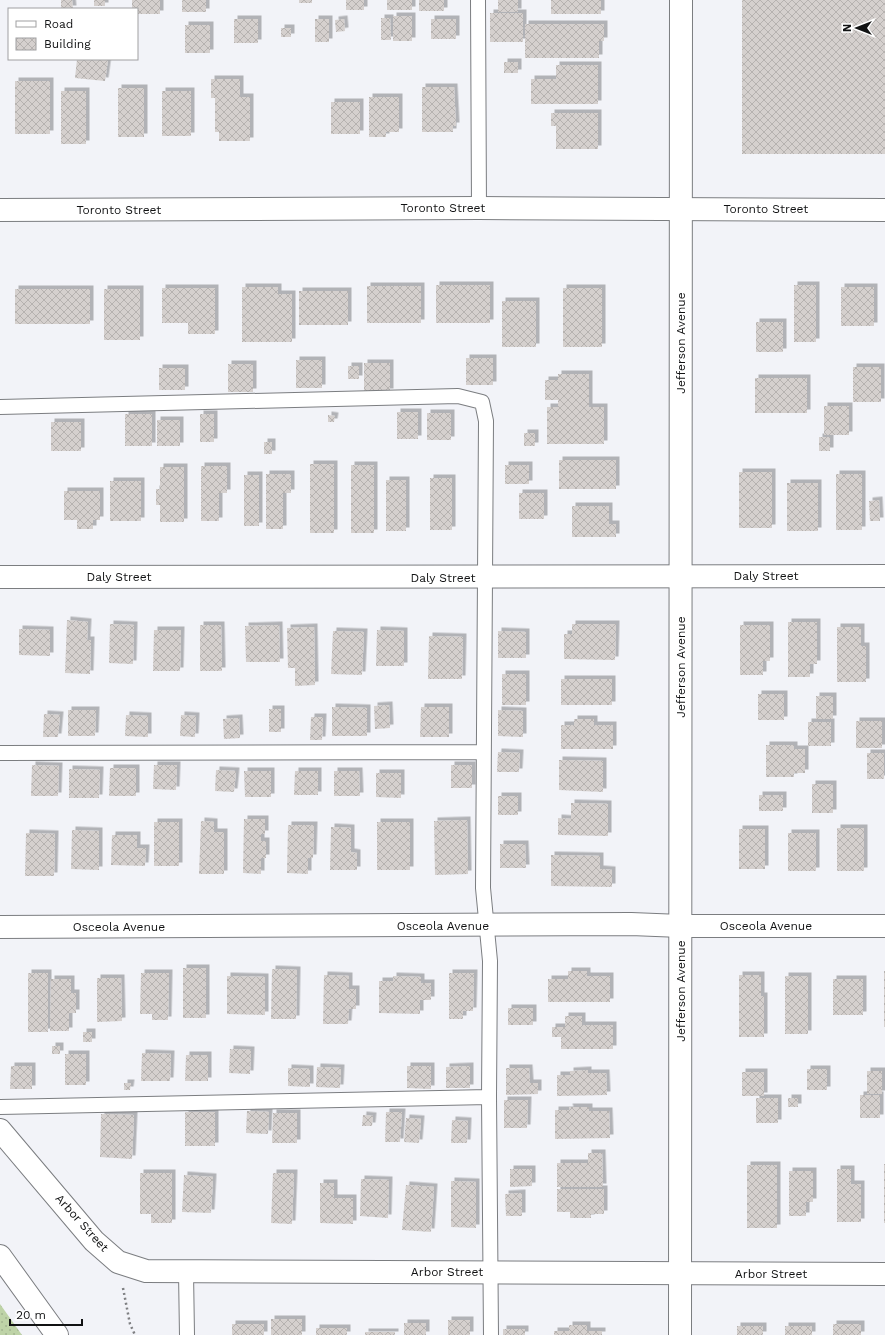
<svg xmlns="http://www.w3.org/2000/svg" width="885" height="1335" viewBox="0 0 885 1335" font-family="'Work Sans',sans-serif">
<defs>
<pattern id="garden-dots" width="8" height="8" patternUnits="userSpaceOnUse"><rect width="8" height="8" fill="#bed3a7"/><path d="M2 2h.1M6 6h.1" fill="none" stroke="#a2b48f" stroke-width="1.8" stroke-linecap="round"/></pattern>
<pattern id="building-cross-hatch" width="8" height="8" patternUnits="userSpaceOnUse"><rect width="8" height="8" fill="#d5d0ce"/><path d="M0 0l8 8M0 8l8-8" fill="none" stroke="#b6b2b0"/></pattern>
<filter id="shadow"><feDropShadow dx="3.5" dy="-3.5" stdDeviation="0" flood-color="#0004"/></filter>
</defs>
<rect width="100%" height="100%" fill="#f2f3f8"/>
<path fill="url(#garden-dots)" d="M0,1304L22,1335H0Z"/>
<path fill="url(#building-cross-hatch)" filter="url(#shadow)" d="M61,0H72L73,9H61Z
M94,0H105V6H94Z
M132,0H160V14H137V9H132Z
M182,0H206V12H182Z
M299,0H312V3H299Z
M346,0H364V10H346Z
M387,0H412V10H387Z
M419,0H444V11H419Z
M498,0H518V12H498Z
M551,0H601V14H551Z
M742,0H885V154H742Z
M490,13H523V42H490Z
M393,16H412V41H393Z
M381,18H390L391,40H381Z
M234,19H258V43H234Z
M315,19H329V42H315Z
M344,19L345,31L336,32L335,20Z
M431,19H456V39H431Z
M525,24H604V41H599V58H525Z
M185,25H210V53H185Z
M281,28H291V37H281Z
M77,59H108L105,81L75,78Z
M504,62H518V73H504Z
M556,65H598V104H531V79H556Z
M211,79H240V97H250V141H219V132H215V98H211Z
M15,81H50V134H15Z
M422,87H454L456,126H453V132H422Z
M118,88H144V137H118Z
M61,91H86V144H61Z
M162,91H191V136H162Z
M369,97H399V132H386V137H369Z
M331,102H360V134H331Z
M551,113H598V149H556V126H551Z
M436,285H490V323H436Z
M794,285H816V342H794Z
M367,286H421V323H367Z
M242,287H278V294H292V342H242Z
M841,287H874V326H841Z
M162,288H215V334H188V323H162Z
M563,288H602V347H563Z
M15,289H90V324H15Z
M104,289H140V340H104Z
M299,291H348V325H299Z
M502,301H536V347H502Z
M756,322H783V352H756Z
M466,358H493V385H466Z
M296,360H322V388H296Z
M364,363H390V392H364Z
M228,364H253V392H228Z
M348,366H359V379H348Z
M853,367H881V402H853Z
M159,368H185V390H159Z
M558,374H589V407H604V444H547V407H558V400H545V380H558Z
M755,378H807V413H755Z
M824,406H849V435H824Z
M397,412H418V439H397Z
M427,413H451V440H427Z
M125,414H152V446H125Z
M200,414H214V442H200Z
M328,415L335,416L334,422H328Z
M157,420H180V446H157Z
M51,422H81V451H51Z
M524,433H535V446H524Z
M819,437H830V451H819Z
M264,442H272V454H264Z
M559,460H616V489H559Z
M310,464H334V533H310Z
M351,465H374V533H351Z
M505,465H529V484H505Z
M201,466H227V493H219V521H201Z
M160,467H184V522H160V505H156V489H160Z
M739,472H772V528H739Z
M266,474H291V493H283V529H266Z
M836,474H862V530H836Z
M244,475H259V526H244Z
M430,478H452V530H430Z
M386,480H406V531H386Z
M110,481H141V521H110Z
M787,483H818V531H787Z
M64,491H100V520H93V529H77V520H64Z
M519,493H544V519H519Z
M879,500L880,521H870L869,501Z
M572,506H609V524H616V537H572Z
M67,620L88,622L87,640H91L90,674L65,673Z
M788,622H817V664H810V677H788Z
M110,624L134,625L133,664L109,663Z
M572,624H616L615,660L564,659V634H572Z
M200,625H221L222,671H200Z
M279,625L280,662H246L245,626Z
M740,625H770V661H763V675H740Z
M314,627L315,685L295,686V668H288L287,628Z
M837,627H861V646H866V682H837Z
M19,629L50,630V656L19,655Z
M154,630H181L180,671H153Z
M377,630L404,631V666H376Z
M333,631L364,632L362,675L331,674Z
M498,631L526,632V658H498Z
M429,636L463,637L462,679H428Z
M502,674H526V705H502Z
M561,679H612V705H561Z
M758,694H784V720H758Z
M816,696H833V719H816Z
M389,705L390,728L375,729L374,706Z
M332,707L367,708V736H332Z
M421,707H449V737H420Z
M269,709H281V732H269Z
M68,710H96L95,736H68Z
M498,710L523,711V737L498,736Z
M44,714L60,715L58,737H43Z
M126,715L148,716V737L125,736Z
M181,715L196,716L195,737L180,736Z
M311,717H323L322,740H310Z
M239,718L240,738L224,739L223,719Z
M574,719H594V725H613V749H561V725H574Z
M856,721H882V748H856Z
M808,722H831V746H808Z
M766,745H794V749H805V773H794V777H766Z
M498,752L520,753L519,772H497Z
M867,753H884V779H867Z
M559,760L603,761V792L559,790Z
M32,765L59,766L58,796H31Z
M154,765H177L176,790L153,789Z
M451,765H472V788H451Z
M110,768H136V796H109Z
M69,769L100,770L99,798H69Z
M216,770L236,771L234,792L215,791Z
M244,771H271V797H245Z
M295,771H318V795H294Z
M334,771H359L360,796H334Z
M376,773H401V798L376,797Z
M812,784H833V813H812Z
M759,795H783V811H759Z
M498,796H518V815H498Z
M571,803L608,804V836L558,835V818L571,819Z
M244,819H265V834H261V841H266V858H261V874L243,873Z
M467,820L468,874L435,875L434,821Z
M201,821L214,822V832H224V874H199Z
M154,822H179V866H154Z
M377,822H410V870H377Z
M288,825H314L313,858H308V874L287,873Z
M331,827L351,828V852L357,853V870H330Z
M837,828H864V871H837Z
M739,829H765V869H739Z
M72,830L99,831V870L71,869Z
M26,833L55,834L54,876H25Z
M788,833H816V871H788Z
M112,835H137V848H146L145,866L111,865Z
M500,844H525L526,868H500Z
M551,855L600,856V869L612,870V887L551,886Z
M183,968H206V1018H183Z
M272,969L297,970L296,1019H271Z
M568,971H587V976H610V1002H548V979H568Z
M884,971H885V1027H884Z
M28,973H48V1032H28Z
M141,973H169L168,1020H152V1014H140Z
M449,973H474L473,1011H463V1019H449Z
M324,975L349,976V989H356V1009H349L348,1024H323Z
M739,975H761V996H764V1037H739Z
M227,976L265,977V1015L227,1014Z
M393,976L421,977V983H431V1000H420V1014L379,1013V981H393Z
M785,976H808V1034H785Z
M97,978H121L122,1021L97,1022Z
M51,979H71V993H76V1013H69V1031H50Z
M833,979H863V1015H833Z
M508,1008H533V1025H508Z
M565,1016H582V1025H613V1049H561V1037H552V1027H565Z
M83,1032H92V1042H83Z
M52,1046H60V1054H52Z
M230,1049L251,1050L250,1074L229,1073Z
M142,1053L171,1054L170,1081H141Z
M65,1054H86V1085H65Z
M186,1055H208V1081H185Z
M11,1066H32V1089H10Z
M407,1066H431V1089L407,1088Z
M470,1066V1088H446V1067Z
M317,1067L341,1068L340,1088L316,1087Z
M288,1068L310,1069V1087L288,1086Z
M506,1068H529L530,1083H538V1094L506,1095Z
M807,1069H827V1090H807Z
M588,1070V1073H606L607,1095L557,1096V1075H570V1071Z
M867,1071H882V1094H867Z
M742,1072H764V1096H742Z
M124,1083H131L130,1090H124Z
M860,1095H880V1118H860Z
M756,1098H778V1123H756Z
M788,1098H798V1107H788Z
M504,1100H528L527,1128H504Z
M569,1107H589V1111H609L610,1138L555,1139V1110H570Z
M247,1111L269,1112L268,1134L246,1133Z
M185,1112H215V1146H185Z
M386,1112H402L400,1142H385Z
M273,1113H297V1143H272Z
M101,1114L134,1115L132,1159L100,1157Z
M363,1115L373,1116L372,1126H362Z
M406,1118L421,1119L419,1143L404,1142Z
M452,1120L468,1121L467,1143H451Z
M588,1153H602L603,1187H557V1163H588Z
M884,1164H885V1223H884Z
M747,1165H777V1228H747Z
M510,1169H532V1186L510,1187Z
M837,1169H851V1184H861V1222H837Z
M789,1171H813V1202H806V1216H789Z
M140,1173H172V1223H151V1214H140Z
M273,1173H294L292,1224L271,1223Z
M184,1175L213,1177L211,1213L182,1212Z
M361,1179L389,1180L388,1218L360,1216Z
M451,1181L476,1182V1228L451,1227Z
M320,1183H334V1198H353V1224L320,1223Z
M406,1185L434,1187L431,1232L402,1230Z
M557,1189H604V1214H591V1218H570V1212H557Z
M522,1193V1216H506L505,1194Z
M271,1319H302V1335H271Z
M448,1320H470V1335H448Z
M404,1323H426V1335H404Z
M232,1324H264V1335H232Z
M833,1324H861V1335H833Z
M569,1325H587V1331H602V1335H554V1331H569Z
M737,1326H763V1335H737Z
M785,1326H812V1335H785Z
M316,1328H347V1335H316Z
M503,1329H525V1335H503Z
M365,1332H395V1335H365Z"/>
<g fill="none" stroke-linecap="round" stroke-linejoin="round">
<g stroke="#7b7d80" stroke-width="16">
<path id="lane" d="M478,0L479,208
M0,407L458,396L482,402L486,421L483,888L490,961L489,1097L491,1335
M0,753L483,752
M0,1107L489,1097
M186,1272L187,1335"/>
</g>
<g stroke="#7b7d80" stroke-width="24">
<path id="street" d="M0,210L479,208L885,210
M0,577L885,576
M0,927L631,924L681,926H885
M0,1130L94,1241L118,1262L146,1271L885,1274"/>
</g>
<g stroke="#7b7d80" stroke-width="24">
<path id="secondary" d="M680,1335L681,0"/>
</g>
<g stroke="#7b7d80" stroke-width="24">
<path id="highway" d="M0,1256L57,1335"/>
</g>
<path stroke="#7e7f82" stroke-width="2.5" stroke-dasharray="2 3" stroke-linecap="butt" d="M123,1288L130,1324L135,1335"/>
<use href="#lane" stroke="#fff" stroke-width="14"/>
<use href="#street" stroke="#fff" stroke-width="22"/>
<use href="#secondary" stroke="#fff" stroke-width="22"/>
<use href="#highway" stroke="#fff" stroke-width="22"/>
</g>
<g text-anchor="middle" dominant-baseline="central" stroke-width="4" stroke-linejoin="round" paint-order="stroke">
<g font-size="12" fill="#111213" stroke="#fff">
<text x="443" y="208">Toronto Street</text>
<text x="766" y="209">Toronto Street</text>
<text x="119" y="210">Toronto Street</text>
<text transform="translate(681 343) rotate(-90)">Jefferson Avenue</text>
<text x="766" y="576">Daly Street</text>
<text x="119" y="577">Daly Street</text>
<text x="443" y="578">Daly Street</text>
<text transform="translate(681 667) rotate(-90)">Jefferson Avenue</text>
<text x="443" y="926">Osceola Avenue</text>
<text x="766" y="926">Osceola Avenue</text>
<text x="119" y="927">Osceola Avenue</text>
<text transform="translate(681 991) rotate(-90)">Jefferson Avenue</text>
<text transform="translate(82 1223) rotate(48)">Arbor Street</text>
<text x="447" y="1272">Arbor Street</text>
<text x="771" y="1274">Arbor Street</text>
</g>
</g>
<rect x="8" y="8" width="130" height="52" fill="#ffffff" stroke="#a0a0a1"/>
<rect x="16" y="21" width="20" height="6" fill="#ffffff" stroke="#a0a0a1"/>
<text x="44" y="28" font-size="12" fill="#111213">Road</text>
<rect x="16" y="38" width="20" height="12" fill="url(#building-cross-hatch)" stroke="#a0a0a1"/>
<text x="44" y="48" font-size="12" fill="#111213">Building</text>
<g transform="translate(857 28) rotate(270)" stroke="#ffffff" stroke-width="3" paint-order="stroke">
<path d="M0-3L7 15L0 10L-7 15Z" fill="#111213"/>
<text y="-6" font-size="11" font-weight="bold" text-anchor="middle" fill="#111213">N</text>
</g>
<path d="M10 1319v6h72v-6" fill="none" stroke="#111213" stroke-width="2"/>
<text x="16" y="1319" font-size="12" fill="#111213" stroke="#ffffff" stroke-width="3" paint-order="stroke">20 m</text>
</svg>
